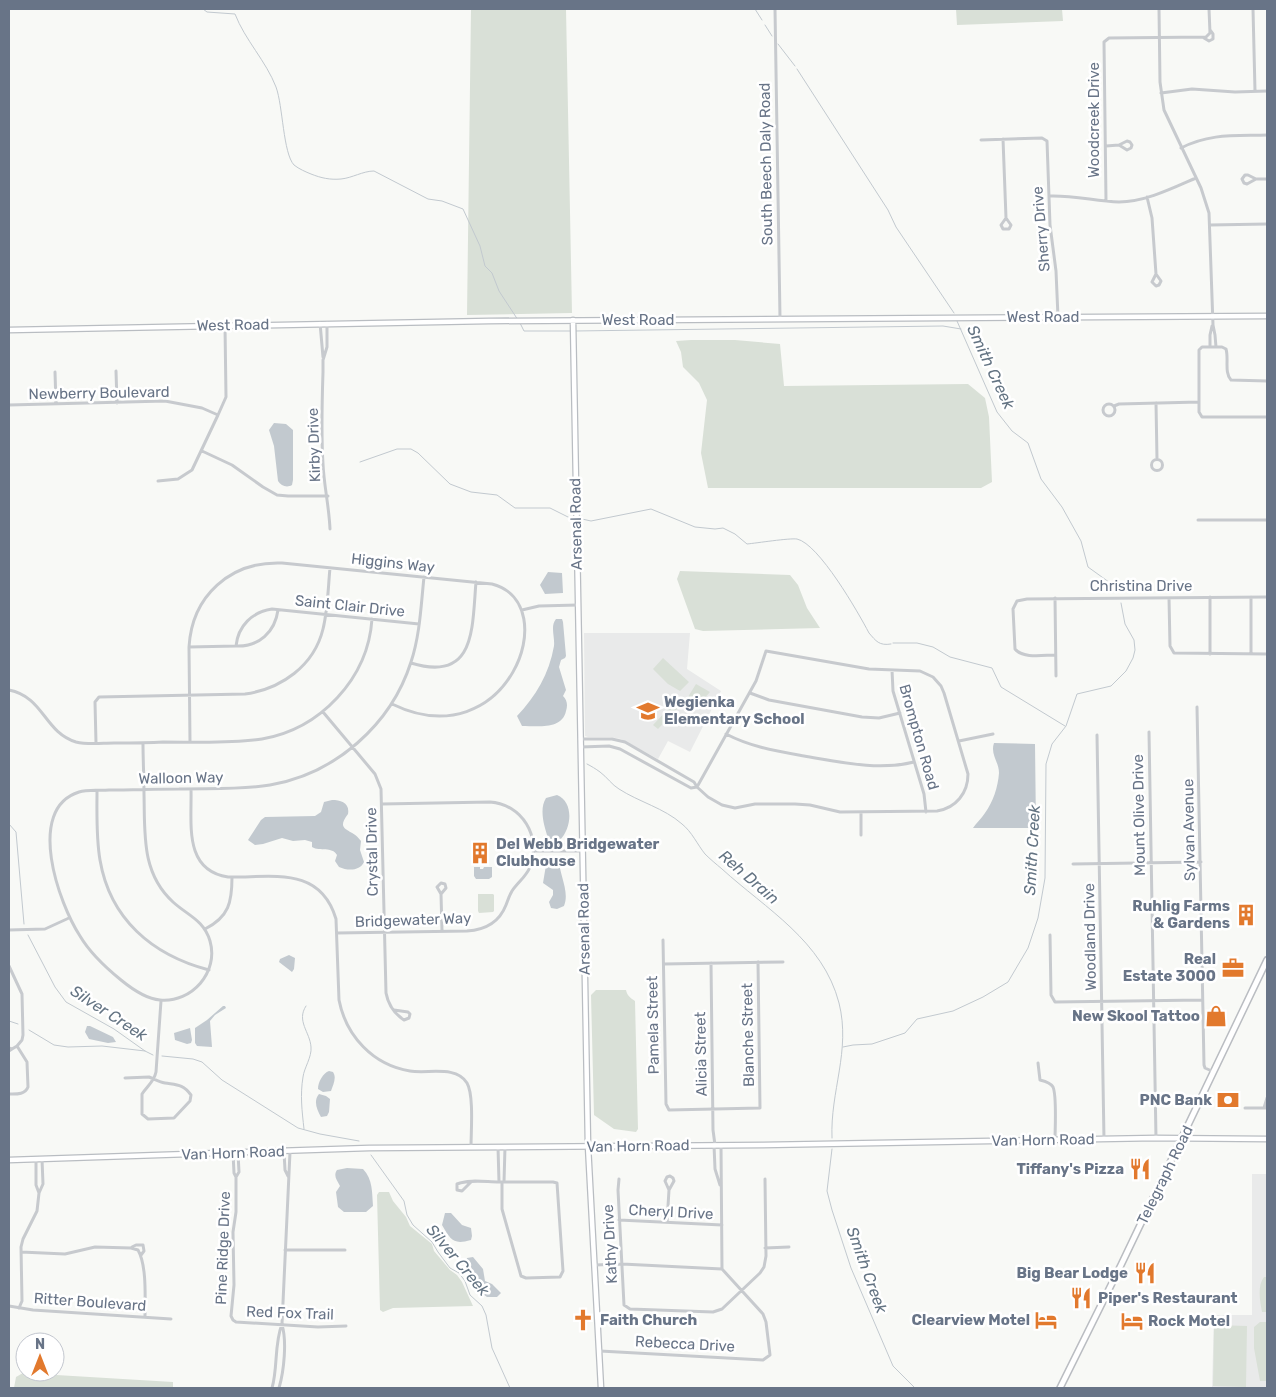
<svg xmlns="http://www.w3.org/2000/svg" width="1276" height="1397" viewBox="0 0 1276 1397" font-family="Rubik,sans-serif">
<rect width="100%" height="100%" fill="#f8f9f6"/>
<path fill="#e9eaea" d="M584,633H690L687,669L721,691L690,752L668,741L658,759L621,739L610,737H588L585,736Z
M1252,1174H1267V1388H1212L1214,1315H1252Z"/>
<path fill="#d9e0d7" d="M471,9H566L572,313L467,315Z
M956,9H1062L1063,21L957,25Z
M691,340H735L780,344L784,386L968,384L985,398L989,417L992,482L981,488H708L701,453L707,400L699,383L683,367L681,352L676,341Z
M680,571L790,575L798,585L807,608L820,628L703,631L695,629L677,579Z
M663,658L689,682L680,691L668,684L653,669Z
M696,684L710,692L702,701H693L688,697Z
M675,696L685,703L686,706L678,708L658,729L653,725L669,708V701Z
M478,894H493L494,895V911L493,912L479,913L478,911Z
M596,990H626C627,995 630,998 635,1001L638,1129L636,1132L614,1129L594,1115L591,995Z
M379,1192H389L393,1201L406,1217L410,1226L432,1244L434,1251L450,1270L457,1275L462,1282L473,1306L393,1308L383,1312L380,1310L377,1195Z
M1264,1277H1267V1312H1262C1260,1301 1257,1286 1264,1277Z
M1260,1322H1267V1381H1260L1254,1348V1327Z
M1214,1325L1247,1326L1246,1387L1213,1386Z
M23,1373L173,1382V1388H14L16,1377Z"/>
<path fill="#c2c9cf" d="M274,423L286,424L293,430V480L292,485C287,488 281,486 278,481L274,446L269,430Z
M548,572L562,573L563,593L545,594L540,585Z
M556,619H562L563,622L566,656L565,658L561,660L559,667L566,690L563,696C567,700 568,705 566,711C562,730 537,726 522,726L517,716C536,696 549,674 554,646C555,637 550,626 556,619Z
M994,743L1035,744L1036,828H973C976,823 981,819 985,813C993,802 998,787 999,773C999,762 990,754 994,743Z
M557,795C574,802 572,828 560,840H552L548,838C544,826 539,809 546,798Z
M332,800C341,800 350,803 348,814C334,832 353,828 361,841L360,850L364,862C360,871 348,871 339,867L335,861L337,855C332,846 320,852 312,847V842L305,840L293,841L282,838L263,844L255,845L248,840L261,820L265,817L315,816L321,812L324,802Z
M550,857H555L559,859C559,875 570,891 564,906L557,909L551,908L549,902L553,895V890L543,883L547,859Z
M474,867H480V869H483L484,867H492V877L489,879H476L474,876Z
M289,955L295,958L294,969L292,972L279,962L280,959Z
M223,1006H225L226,1008L215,1015L210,1021L212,1047L197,1046L195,1043V1028L207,1020Z
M87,1026H90L113,1037L116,1042L108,1043L89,1039L85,1032Z
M190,1028L192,1040L191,1043L187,1044L175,1040L174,1033Z
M329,1071L333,1072C337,1078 333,1085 331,1091L323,1092L318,1089C318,1082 323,1073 329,1071Z
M319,1094L326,1096L330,1099L329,1112L327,1116L321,1117C317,1110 313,1101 319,1094Z
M347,1168L363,1169C373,1179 372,1193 373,1206L366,1212H344L338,1207L336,1192L340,1186C337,1180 333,1176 337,1170Z
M445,1213H451L462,1225L471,1228L472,1236L471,1240C453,1245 451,1240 442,1225Z
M473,1257L483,1269L485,1281L492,1284L501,1293L497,1297H487L477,1290L474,1274L465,1264L467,1258Z"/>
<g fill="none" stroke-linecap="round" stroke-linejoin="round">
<path stroke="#c2c9cf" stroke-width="1" d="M203,9L207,12L235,14C245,40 266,61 276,87C283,106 283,153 294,165C299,169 306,172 311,174C321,178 330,180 341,179C352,178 363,171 374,171L428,199L442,201L463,209L480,246L485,266L492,273L499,291L518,320
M755,9L762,20
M765,25L772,36
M778,44L795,66
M797,69L888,210L896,227L954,313
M957,321L997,412L1012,431L1028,443L1041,479L1062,507L1081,541L1088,567L1113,585L1118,591
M520,323L524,331H571
M575,331L943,326L961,329
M360,462L397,449H411L418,453L450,484L471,492L497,495L515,508H550L570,518
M582,519L591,521L651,509L695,527L715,529L723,528L735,534L747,544C757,543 789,538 797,539C819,544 858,612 869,633C876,641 879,646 891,644
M893,643H917L933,647L950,657L992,668L1001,687L1065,726
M587,764C591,766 596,769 600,772C607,777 612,785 619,789C639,802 664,808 682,824C692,832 697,844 705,854C710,859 716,864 722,869C766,909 823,941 839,1003C851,1051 830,1091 832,1138
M9,824L16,832L24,924
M28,935L55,987L66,1002L114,1029L145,1051L153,1055
M9,1021L18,1024
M29,1030L54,1045L68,1047L102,1046L145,1051
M843,1047L853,1045L872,1044L905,1033L917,1019L953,1011L983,997L1008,982L1028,948L1038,918L1045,878L1046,764L1052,744L1066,726L1077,694L1111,686L1126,671L1133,658L1135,650L1134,640L1125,624L1121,603
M162,1056L193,1059L202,1062L222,1080L298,1128L320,1134L359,1141
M304,1129C302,1111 300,1095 303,1077C304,1068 312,1057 311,1047C310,1032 296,1021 306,1006
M832,1149L827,1191L832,1210L851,1268L893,1366L915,1388
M371,1155L404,1201L407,1215L413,1225L432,1242L438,1252L450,1268L459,1273L465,1281L470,1295L482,1306L486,1315L492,1348L510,1388"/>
<g stroke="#b9bdc2" stroke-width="7">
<path id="secondary" d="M573,320L588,1146L601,1388
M9,330L489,321L1267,316
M9,1160L369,1148L763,1145L1156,1138L1267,1139"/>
</g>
<g stroke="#babdc2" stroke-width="8">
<path id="primary" d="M1060,1388L1121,1265L1267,960"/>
</g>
<path stroke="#c7cace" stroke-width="3" d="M775,9L780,318
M1159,9L1160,82L1164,110L1201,188L1209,213L1213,325L1215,335L1216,347
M1253,9L1255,91
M1204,38L1209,41L1213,39V34L1210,30
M1161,93L1192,89L1235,92L1267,91
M1003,139L1006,218L1011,225L1009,229H1003L1001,225L1006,218
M981,140L1042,138L1047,141L1050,225L1056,271L1058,317
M1106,146L1119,145L1127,141L1130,142L1132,145L1131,148L1127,150L1119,145
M1181,148C1210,133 1236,136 1267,135
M1256,179L1247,184L1244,183L1242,179L1245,175H1248L1256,179H1267
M1049,196C1073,195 1095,201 1119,202C1145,202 1173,188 1196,178
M1147,197L1152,218L1156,274L1152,282L1156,286L1159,285L1161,281L1156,274
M1106,201L1104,42L1109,38L1206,37L1210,33L1209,9
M1210,225L1267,224
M320,323L323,357
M327,323V347L323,360V372C322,402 321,433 323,464C324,486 329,506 330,529
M1210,347V335L1212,326
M116,371L117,403
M55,372L56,404
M1267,381L1231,380C1224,372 1229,359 1226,349L1222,347H1202L1199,350V412L1202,417H1267
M1156,403L1157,459
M1103 410a6 6 0 1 1 12 0a6 6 0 1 1-12 0Z
M9,405L165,401L202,408L218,415
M1114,406L1119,404L1199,402
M202,451L232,465L263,487L277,495L288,496H328
M1151.5 465a5.5 5.5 0 1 1 11 0a5.5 5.5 0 1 1-11 0Z
M158,481L178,479L192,470L218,415L226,397L225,326
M1198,520H1267
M1210,597V654
M1251,597V654
M1055,598L1056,676
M1169,598L1170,646L1174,653L1267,654
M522,610L539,606L578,605
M236,646C259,647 275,632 278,610
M189,647L236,646C238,626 252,612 272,609L419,624
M1055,655C1044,655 1023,659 1015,649L1013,609L1017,601L1027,599L1267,597
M411,663C476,683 472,628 476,582
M892,670L893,691L924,794L926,812
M9,690C44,697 44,732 76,742C88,745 102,743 114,743C130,743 147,743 163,742C194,742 232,744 262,739C320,729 368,679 372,619
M750,693L769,700L862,717L879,718L900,713
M1197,707L1204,1065L1205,1068L1214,1072
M323,712L375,774L381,789L386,993C388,1004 395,1014 404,1020L409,1018L410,1014L408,1012L394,1010
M1149,732L1156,1138
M726,734C751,747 776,751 804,756C840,762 878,771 914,762
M1097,735L1104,1139
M580,739H612L625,742L694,782L697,787L708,797L722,805L735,808L755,804H795L810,805L840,812L937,811C956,808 968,793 968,774L944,693L941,686L933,677L920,671L869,669L766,651L756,681L697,787
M959,741L993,734
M190,742L189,647C192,596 230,561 282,563L492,584C566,603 507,760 392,704
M96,743L95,702L99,697L245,694C281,689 314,666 323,629C328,609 328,588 330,568
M143,743C143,760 144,777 144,794C145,833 141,873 173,902C187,915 204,920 210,941C219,972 192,1003 160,1000C146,999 132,989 121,980C105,967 90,953 80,936C59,904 25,809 79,792C88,789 99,791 109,790C132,790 156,789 179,789C209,788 240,790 270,785C335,774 391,725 411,662C420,635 421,605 424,577
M581,747L609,746L620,749L691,788L697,787
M191,789C192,823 183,870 228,877C271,878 320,865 336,919L339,1000C346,1036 373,1065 410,1071C428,1074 456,1065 467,1083C474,1095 471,1132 471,1147
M97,791C97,813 96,837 100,860C110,919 152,955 209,970
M861,812V835
M534,845L582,844
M534,851H583
M1073,864L1201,862
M441,894L437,887L441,883L445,884L446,888L441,894L442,931
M205,929C229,917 232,902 232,877
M9,930L45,929L69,918
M337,933L467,931C484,930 499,923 506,905C508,900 509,896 512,891C518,882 526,877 530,867C542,837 522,804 490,802L382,804
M1050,935L1051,995L1055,1002L1202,1000
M663,940L666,1104L669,1110L760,1108L758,962
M711,963L713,1130L715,1145
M664,964L783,962
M9,966L22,994L23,1035L22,1040L17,1046
M9,1048L12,1049L9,1051
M1038,1063L1040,1080C1044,1081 1051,1083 1053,1087C1057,1096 1055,1129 1055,1140
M125,1078L149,1077C154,1079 159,1082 165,1083C177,1085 183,1084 191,1095L190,1101L174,1118L148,1119L142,1114V1094C147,1086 154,1082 156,1072L161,1001
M9,1094C16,1094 25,1095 28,1087L27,1062L17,1046L12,1049
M1245,1108H1267
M1264,1108L1267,1098
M714,1145L715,1169L720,1185
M498,1147L499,1182
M284,1152L285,1170L288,1176
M233,1153L234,1173L236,1177V1212L233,1232L234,1285L231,1316L233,1320L236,1322L318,1327L346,1326
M36,1159V1185L39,1193
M236,1177L239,1172L238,1153
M619,1179L618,1190L624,1305L630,1309L713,1312L722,1309L760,1273L764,1267L766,1256L765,1179
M471,1182L462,1191L457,1190V1184C469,1179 486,1182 499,1182H553L557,1183L563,1271L560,1277L526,1278L521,1276L502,1209V1182
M504,1182L505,1147
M619,1220L722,1225
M667,1222L669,1190L674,1181L673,1178L670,1176L667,1177L665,1181L669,1190
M132,1247L136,1245H143L144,1251L141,1255
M765,1248L789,1247
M285,1250H345
M21,1252L65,1254L95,1247L131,1248L138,1250C147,1266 145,1298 145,1317
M595,1265L622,1264L722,1269
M9,1306L33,1310L171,1319
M19,1308L22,1301L21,1247L23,1239L37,1211L39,1193L43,1184L42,1159
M600,1351L763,1360L770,1355L766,1322L763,1314L722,1269L721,1145
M272,1388C278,1368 274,1344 282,1324L290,1152
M279,1388C284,1371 287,1341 282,1325"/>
<use href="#secondary" stroke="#fff" stroke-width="4.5"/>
<use href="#primary" stroke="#fff" stroke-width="5"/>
</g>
<defs>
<g id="school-bare" transform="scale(1.725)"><path d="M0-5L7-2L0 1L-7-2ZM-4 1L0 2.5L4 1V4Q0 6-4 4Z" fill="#e2792d" stroke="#fff" stroke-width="2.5" paint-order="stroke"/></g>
<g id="building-bare" transform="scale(1.725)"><path d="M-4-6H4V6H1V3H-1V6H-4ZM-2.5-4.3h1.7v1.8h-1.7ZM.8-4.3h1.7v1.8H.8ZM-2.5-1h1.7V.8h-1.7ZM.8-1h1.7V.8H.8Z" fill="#e2792d" stroke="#fff" stroke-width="2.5" paint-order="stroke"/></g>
<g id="office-bare" transform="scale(1.725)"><path d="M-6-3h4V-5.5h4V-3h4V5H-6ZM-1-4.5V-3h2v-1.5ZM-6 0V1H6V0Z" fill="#e2792d" stroke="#fff" stroke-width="2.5" paint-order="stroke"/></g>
<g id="shop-bare" transform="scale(1.725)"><path d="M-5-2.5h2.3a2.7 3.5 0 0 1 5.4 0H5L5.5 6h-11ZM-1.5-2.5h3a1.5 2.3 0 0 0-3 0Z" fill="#e2792d" stroke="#fff" stroke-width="2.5" paint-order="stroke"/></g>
<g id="bank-bare" transform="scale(1.725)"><path d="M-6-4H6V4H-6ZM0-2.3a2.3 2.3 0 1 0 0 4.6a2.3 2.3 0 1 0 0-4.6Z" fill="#e2792d" stroke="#fff" stroke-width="2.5" paint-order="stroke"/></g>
<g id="restaurant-bare" transform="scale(1.725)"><path d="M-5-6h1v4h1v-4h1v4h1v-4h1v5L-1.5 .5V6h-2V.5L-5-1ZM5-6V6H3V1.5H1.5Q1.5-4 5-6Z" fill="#e2792d" stroke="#fff" stroke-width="2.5" paint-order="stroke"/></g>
<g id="church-bare" transform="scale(1.725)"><path d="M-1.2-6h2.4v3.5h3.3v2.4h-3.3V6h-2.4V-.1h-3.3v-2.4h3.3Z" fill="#e2792d" stroke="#fff" stroke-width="2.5" paint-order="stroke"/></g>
<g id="hotel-bare" transform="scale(1.725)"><path d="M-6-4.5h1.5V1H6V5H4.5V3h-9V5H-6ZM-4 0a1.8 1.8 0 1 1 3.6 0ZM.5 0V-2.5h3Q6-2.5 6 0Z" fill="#e2792d" stroke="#fff" stroke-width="2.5" paint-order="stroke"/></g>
</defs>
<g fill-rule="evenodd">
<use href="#school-bare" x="648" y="711"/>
<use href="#building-bare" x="480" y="853"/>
<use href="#building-bare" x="1246" y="915"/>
<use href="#office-bare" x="1233" y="968"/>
<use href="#shop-bare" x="1216" y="1016"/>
<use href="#bank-bare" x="1228" y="1100"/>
<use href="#restaurant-bare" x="1140" y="1169"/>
<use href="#restaurant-bare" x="1145" y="1273"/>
<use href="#restaurant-bare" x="1081" y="1298"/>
<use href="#church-bare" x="583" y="1320"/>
<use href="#hotel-bare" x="1046" y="1320"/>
<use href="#hotel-bare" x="1132" y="1321"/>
</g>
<g text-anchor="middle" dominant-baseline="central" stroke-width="5" stroke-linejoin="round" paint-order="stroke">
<g font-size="15" fill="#687487" stroke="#fff">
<text transform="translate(1094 120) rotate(-90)">Woodcreek Drive</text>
<text transform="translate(766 164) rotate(-91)">South Beech Daly Road</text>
<text transform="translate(1041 229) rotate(-95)">Sherry Drive</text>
<text x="1043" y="317">West Road</text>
<text x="638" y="320">West Road</text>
<text transform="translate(233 325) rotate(-1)">West Road</text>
<text transform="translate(99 393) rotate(-1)">Newberry Boulevard</text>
<text transform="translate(314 445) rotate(-92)">Kirby Drive</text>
<text transform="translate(576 524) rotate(-91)">Arsenal Road</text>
<text transform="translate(393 563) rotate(6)">Higgins Way</text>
<text x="1141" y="586">Christina Drive</text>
<text transform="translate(350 606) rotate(6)">Saint Clair Drive</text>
<text transform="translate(919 737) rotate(74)">Brompton Road</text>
<text transform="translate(181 778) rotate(-1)">Walloon Way</text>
<text transform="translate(1139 815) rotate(-91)">Mount Olive Drive</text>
<text transform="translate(1189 830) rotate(-91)">Sylvan Avenue</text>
<text transform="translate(372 852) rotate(-91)">Crystal Drive</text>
<text transform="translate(413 920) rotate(-2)">Bridgewater Way</text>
<text transform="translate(584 929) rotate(-91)">Arsenal Road</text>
<text transform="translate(1090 937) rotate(-91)">Woodland Drive</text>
<text transform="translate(653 1025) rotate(-91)">Pamela Street</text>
<text transform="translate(748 1035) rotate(-91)">Blanche Street</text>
<text transform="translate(701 1054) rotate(-91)">Alicia Street</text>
<text transform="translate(1043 1140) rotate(-1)">Van Horn Road</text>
<text transform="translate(638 1146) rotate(-1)">Van Horn Road</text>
<text transform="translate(233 1153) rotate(-2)">Van Horn Road</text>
<text transform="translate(1165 1175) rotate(-64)">Telegraph Road</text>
<text transform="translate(671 1212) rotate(3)">Cheryl Drive</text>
<text transform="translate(610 1244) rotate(-93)">Kathy Drive</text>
<text transform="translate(223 1248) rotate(-88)">Pine Ridge Drive</text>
<text transform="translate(90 1302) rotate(4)">Ritter Boulevard</text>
<text transform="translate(290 1313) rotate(2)">Red Fox Trail</text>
<text transform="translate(685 1344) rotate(3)">Rebecca Drive</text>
</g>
<g font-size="15" font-weight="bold" fill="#687487" stroke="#fff" text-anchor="end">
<text x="664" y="702" text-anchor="start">Wegienka<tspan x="664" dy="17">Elementary School</tspan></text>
<text x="496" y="844" text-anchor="start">Del Webb Bridgewater<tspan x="496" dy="17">Clubhouse</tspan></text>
<text x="1230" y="906">Ruhlig Farms<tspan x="1230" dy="17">&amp; Gardens</tspan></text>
<text x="1216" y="959">Real<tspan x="1216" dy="17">Estate 3000</tspan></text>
<text x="1200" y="1016">New Skool Tattoo</text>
<text x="1212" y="1100">PNC Bank</text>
<text x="1124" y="1169">Tiffany's Pizza</text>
<text x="1128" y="1273">Big Bear Lodge</text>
<text x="1098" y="1298" text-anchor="start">Piper's Restaurant</text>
<text x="600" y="1320" text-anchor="start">Faith Church</text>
<text x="1030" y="1320">Clearview Motel</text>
<text x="1148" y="1321" text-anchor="start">Rock Motel</text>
</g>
<g font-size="16" font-style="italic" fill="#647483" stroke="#fff">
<text transform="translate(991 367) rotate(65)">Smith Creek</text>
<text transform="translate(1032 850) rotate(-87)">Smith Creek</text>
<text transform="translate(749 877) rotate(41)">Reh Drain</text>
<text transform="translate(109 1013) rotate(33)">Silver Creek</text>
<text transform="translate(458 1260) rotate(50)">Silver Creek</text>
<text transform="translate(867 1270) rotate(70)">Smith Creek</text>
</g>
</g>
<rect width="1276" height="1397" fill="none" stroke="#687487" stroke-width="20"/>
<g transform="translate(40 1357)"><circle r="24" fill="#ffffff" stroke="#c3c7cf"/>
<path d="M0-4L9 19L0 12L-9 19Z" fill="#e2792d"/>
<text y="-8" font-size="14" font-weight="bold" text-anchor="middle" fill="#687487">N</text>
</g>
</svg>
